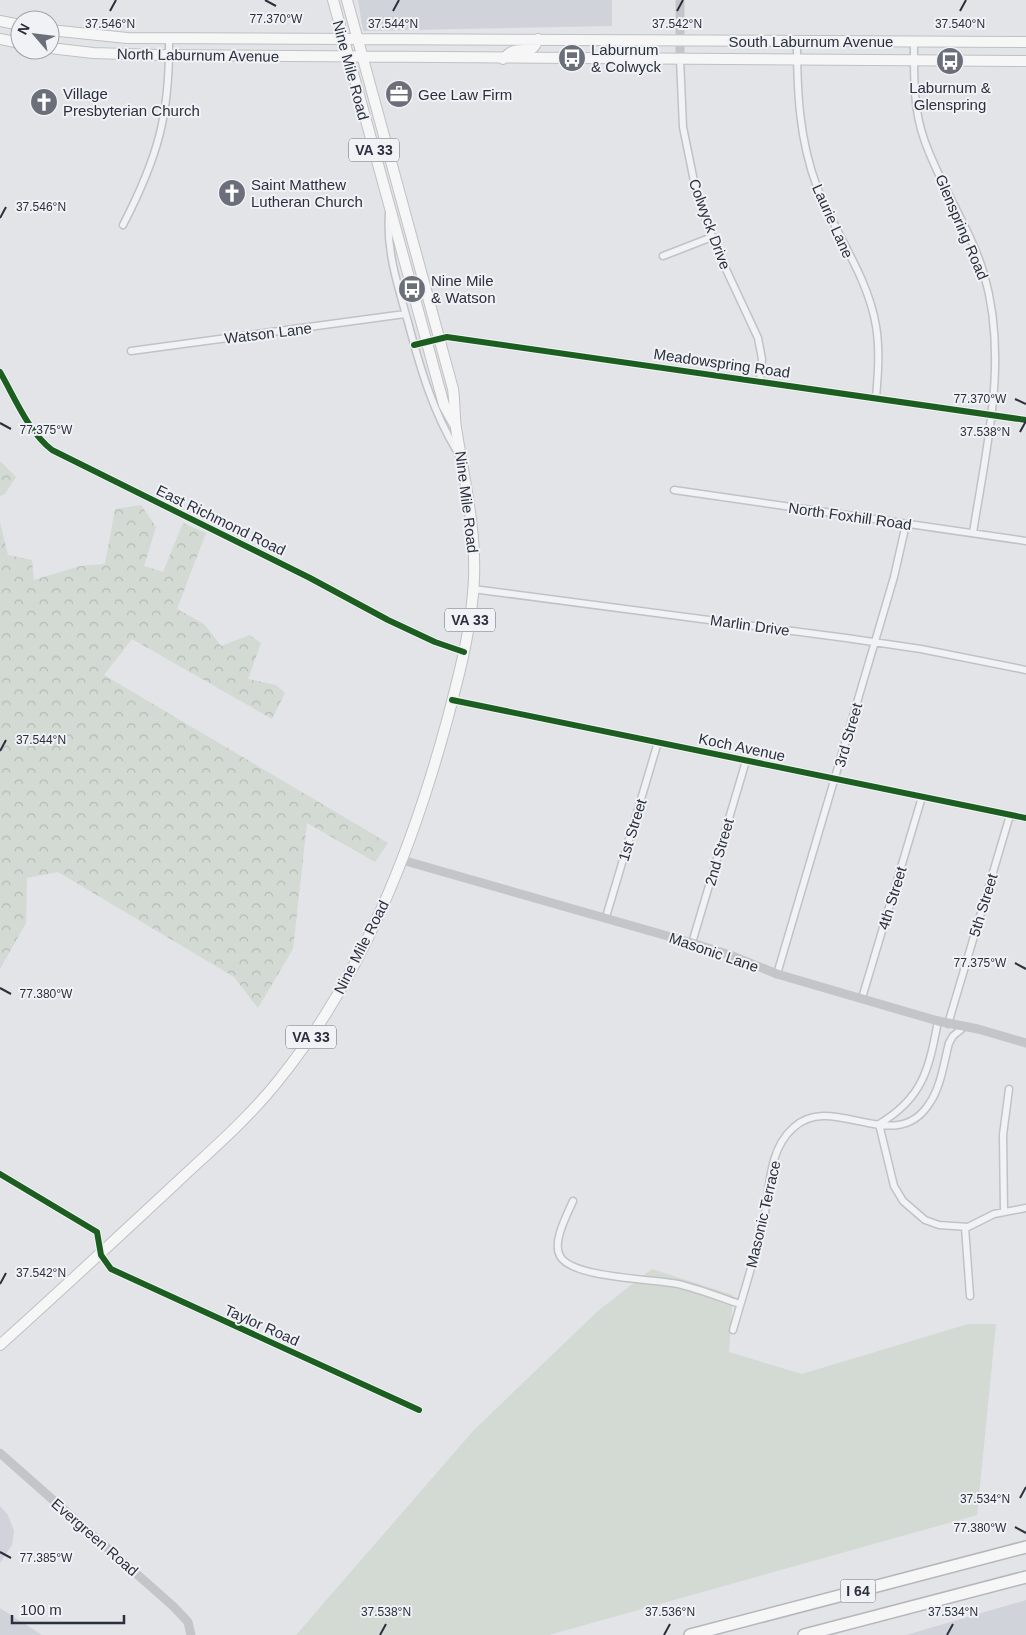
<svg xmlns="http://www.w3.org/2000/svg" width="1026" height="1635" viewBox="0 0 1026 1635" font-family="Helvetica,sans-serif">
<defs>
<pattern id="forest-crowns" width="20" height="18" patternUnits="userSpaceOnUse" patternTransform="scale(1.25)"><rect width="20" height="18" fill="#d2dad3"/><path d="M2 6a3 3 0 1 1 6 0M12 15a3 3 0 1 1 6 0" fill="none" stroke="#b4bbb6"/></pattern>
</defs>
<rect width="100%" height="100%" fill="#e2e4e7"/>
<path fill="#d1d3da" d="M358,0H612V26L363,31Z
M0,1506L8,1515L14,1531L12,1545L0,1563Z
M1026,1600V1635H906Z
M0,1608L42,1635H0Z"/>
<path fill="#d2dad3" d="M652,1269L733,1295L729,1352L802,1374L968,1324H996L977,1515L549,1635H296L474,1430L599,1310Z"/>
<path fill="url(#forest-crowns)" d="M0,461L16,477L5,494L0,496Z
M141,505L156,527L144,566L163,572L183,523L206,533L177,609L204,624L221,646L250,635L261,643L248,679L276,685L285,693L272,719L132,639L104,675L388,843L375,862L307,823L293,949L258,1008L234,977L58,872L27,878L26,923L0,969V522L8,555L32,560L34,580L80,566L105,564L115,509Z"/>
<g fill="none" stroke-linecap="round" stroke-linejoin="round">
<g stroke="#c1c2c5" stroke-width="9">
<path id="street" d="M797,41C797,91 799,139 817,187C835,233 868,277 876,326C880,350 878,374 876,398
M914,42C914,75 913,108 924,139C940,186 970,227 984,274C1009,360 986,448 973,533
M680,59L683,127L696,191L717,250L758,338L762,359L760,381
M389,213C386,251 398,286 408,322C420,368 433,412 458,453
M123,225C158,157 170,115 169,38
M663,256L712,237
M414,345L447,337L1026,420
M131,351L405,314
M0,372C15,398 28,431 52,450L310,578L388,620L435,642L464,652
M674,490L1026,541
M473,589L846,638L921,649L1026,670
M452,700L1026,818
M606,917L658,742
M692,943L746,761
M777,974L894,577L906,524
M862,998L922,797
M948,1024L1010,815
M879,1124L894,1186L903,1201L925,1220L939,1225L968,1227L994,1214L1026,1208
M879,1124C923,1098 929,1069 938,1021
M573,1201C567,1215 552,1242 560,1256C571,1278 654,1279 678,1284C699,1289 719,1297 740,1304
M1004,1212L1003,1135L1009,1089
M965,1227L970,1296
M101,1255L111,1269L419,1410
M733,1330C743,1295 754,1260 763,1224C770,1193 767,1151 793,1128C832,1091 895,1157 929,1104C941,1087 944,1062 949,1043L953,1036L964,1027"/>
</g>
<g stroke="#bfc1c4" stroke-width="12">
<path id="primary" d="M333,0L444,405L454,423
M0,21L20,25
M50,30L127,38L1026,42
M0,39L20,43
M50,48L93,53L158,55L1026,61
M503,59C506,56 510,52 514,51C526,48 533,54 538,39
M0,1345C59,1292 116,1239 174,1185C210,1151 247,1120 278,1081C363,976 413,847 448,717C460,671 472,626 474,579C476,527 464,479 456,428C454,415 455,402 453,389L347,0"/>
</g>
<g stroke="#b5b7bb" stroke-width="14">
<path id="highway" d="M690,1635L1026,1547
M804,1635L1026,1577"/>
</g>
<use href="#street" stroke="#f1f2f4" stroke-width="6"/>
<path stroke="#c3c5c8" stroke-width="9" d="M680,59V0
M402,860L692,943L730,955L777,974L938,1021L978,1029L1026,1043
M0,1174L97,1232L101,1255
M0,1453L174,1607L188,1622L191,1635"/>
<use href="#primary" stroke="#f6f6f6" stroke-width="10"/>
<use href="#highway" stroke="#f6f6f6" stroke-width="11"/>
<g stroke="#f0f2f6" stroke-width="9">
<path id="cycleway" d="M414,345L447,337L1026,420
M0,372C15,398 28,431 52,450L310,578L388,620L435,642L464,652
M452,700L1026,818
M0,1174L97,1232L101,1255L111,1269L419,1410"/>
</g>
<use href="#cycleway" stroke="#1b5e20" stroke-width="6"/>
</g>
<path fill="none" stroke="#2b303e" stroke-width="2" d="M265,0L276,6M110,11L116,0M393,11L399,0M677,11L683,0M960,11L966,0M0,218L6,207M1015,399L1026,404M0,423L11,429M1020,432L1026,421M0,751L6,740M1015,963L1026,969M0,988L11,994M0,1284L6,1273M1020,1498L1026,1487M1015,1527L1026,1533M0,1552L11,1558M380,1635L386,1624M664,1635L670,1624M947,1635L953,1624"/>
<defs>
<g id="bus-disc" transform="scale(1.4375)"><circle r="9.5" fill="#6b6f79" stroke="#f0f2f6"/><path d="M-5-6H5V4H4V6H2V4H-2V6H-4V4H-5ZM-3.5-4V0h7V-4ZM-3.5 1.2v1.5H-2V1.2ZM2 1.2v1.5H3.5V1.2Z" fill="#fff"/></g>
<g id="office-disc" transform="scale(1.4375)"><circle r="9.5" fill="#6b6f79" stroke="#f0f2f6"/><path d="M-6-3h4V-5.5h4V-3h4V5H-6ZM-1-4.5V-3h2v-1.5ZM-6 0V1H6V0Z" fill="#fff"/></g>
<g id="church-disc" transform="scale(1.4375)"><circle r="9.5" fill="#6b6f79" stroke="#f0f2f6"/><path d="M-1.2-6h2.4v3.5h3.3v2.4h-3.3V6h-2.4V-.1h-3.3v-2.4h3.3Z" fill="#fff"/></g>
</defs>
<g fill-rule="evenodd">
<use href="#bus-disc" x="572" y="58"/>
<use href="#bus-disc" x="950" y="61"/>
<use href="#office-disc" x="399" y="94"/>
<use href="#church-disc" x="44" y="102"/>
<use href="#church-disc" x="232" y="193"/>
<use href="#bus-disc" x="412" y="289"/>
</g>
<g text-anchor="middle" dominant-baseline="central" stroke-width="4" stroke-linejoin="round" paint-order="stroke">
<g fill="#f0f2f6" stroke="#666a75" stroke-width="1">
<rect x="349" y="138.5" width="50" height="23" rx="4"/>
<rect x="445" y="608.5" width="50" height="23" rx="4"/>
<rect x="286" y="1025.5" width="50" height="23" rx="4"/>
<rect x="840.5" y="1579.5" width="35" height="23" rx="4"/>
</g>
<g font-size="14" font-weight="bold" fill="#2b303e">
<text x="374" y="150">VA 33</text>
<text x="470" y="620">VA 33</text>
<text x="311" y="1037">VA 33</text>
<text x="858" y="1591">I 64</text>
</g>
<g font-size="15" fill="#2b303e" stroke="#f0f2f6">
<text x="811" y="41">South Laburnum Avenue</text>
<text transform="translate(198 55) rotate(1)">North Laburnum Avenue</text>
<text transform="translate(351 70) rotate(75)">Nine Mile Road</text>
<text transform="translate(833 221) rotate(66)">Laurie Lane</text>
<text transform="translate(710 224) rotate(70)">Colwyck Drive</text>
<text transform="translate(962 227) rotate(67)">Glenspring Road</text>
<text transform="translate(268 333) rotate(-7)">Watson Lane</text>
<text transform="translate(722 363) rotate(8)">Meadowspring Road</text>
<text transform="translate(467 502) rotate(83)">Nine Mile Road</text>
<text transform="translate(850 516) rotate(8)">North Foxhill Road</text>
<text transform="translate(221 520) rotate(26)">East Richmond Road</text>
<text transform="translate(750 625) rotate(8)">Marlin Drive</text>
<text transform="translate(848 735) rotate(-74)">3rd Street</text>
<text transform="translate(742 747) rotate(12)">Koch Avenue</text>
<text transform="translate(632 830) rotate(-73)">1st Street</text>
<text transform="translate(719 852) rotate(-74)">2nd Street</text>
<text transform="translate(892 898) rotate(-73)">4th Street</text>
<text transform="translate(983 905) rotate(-73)">5th Street</text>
<text transform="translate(361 947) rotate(-63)">Nine Mile Road</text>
<text transform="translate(714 952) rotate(19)">Masonic Lane</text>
<text transform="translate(763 1214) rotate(-77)">Masonic Terrace</text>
<text transform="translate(262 1325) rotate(24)">Taylor Road</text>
<text transform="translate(95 1537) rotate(41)">Evergreen Road</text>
</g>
<g font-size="15" fill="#2b303e" stroke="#f0f2f6" text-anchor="start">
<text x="591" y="49">Laburnum<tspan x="591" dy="17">&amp; Colwyck</tspan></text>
<text x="950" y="87" text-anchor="middle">Laburnum &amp;<tspan x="950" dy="17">Glenspring</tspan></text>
<text x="63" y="93">Village<tspan x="63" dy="17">Presbyterian Church</tspan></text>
<text x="418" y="94">Gee Law Firm</text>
<text x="251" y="184">Saint Matthew<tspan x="251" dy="17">Lutheran Church</tspan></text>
<text x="431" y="280">Nine Mile<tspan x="431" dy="17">&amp; Watson</tspan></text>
</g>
</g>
<g font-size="12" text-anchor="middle" fill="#2b303e" stroke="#f0f2f6" stroke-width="4" stroke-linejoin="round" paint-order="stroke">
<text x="276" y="23">77.370°W</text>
<text x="110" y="28">37.546°N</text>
<text x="393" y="28">37.544°N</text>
<text x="677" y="28">37.542°N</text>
<text x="960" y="28">37.540°N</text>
<text x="41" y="211">37.546°N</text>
<text x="980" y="403">77.370°W</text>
<text x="46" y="434">77.375°W</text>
<text x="985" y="436">37.538°N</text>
<text x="41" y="744">37.544°N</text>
<text x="980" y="967">77.375°W</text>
<text x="46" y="998">77.380°W</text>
<text x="41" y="1277">37.542°N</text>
<text x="985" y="1503">37.534°N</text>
<text x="980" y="1532">77.380°W</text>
<text x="46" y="1562">77.385°W</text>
<text x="386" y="1616">37.538°N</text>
<text x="670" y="1616">37.536°N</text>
<text x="953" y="1616">37.534°N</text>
</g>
<g transform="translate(35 35) rotate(298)"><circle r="24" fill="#f0f2f6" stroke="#a1a4ac"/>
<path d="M0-4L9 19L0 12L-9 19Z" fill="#6b6f79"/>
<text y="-8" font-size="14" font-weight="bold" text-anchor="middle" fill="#2b303e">N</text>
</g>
<path d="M12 1615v8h112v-8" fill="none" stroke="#2b303e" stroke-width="2.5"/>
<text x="20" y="1615" font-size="15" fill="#2b303e" stroke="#f0f2f6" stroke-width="4" paint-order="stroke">100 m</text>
</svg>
